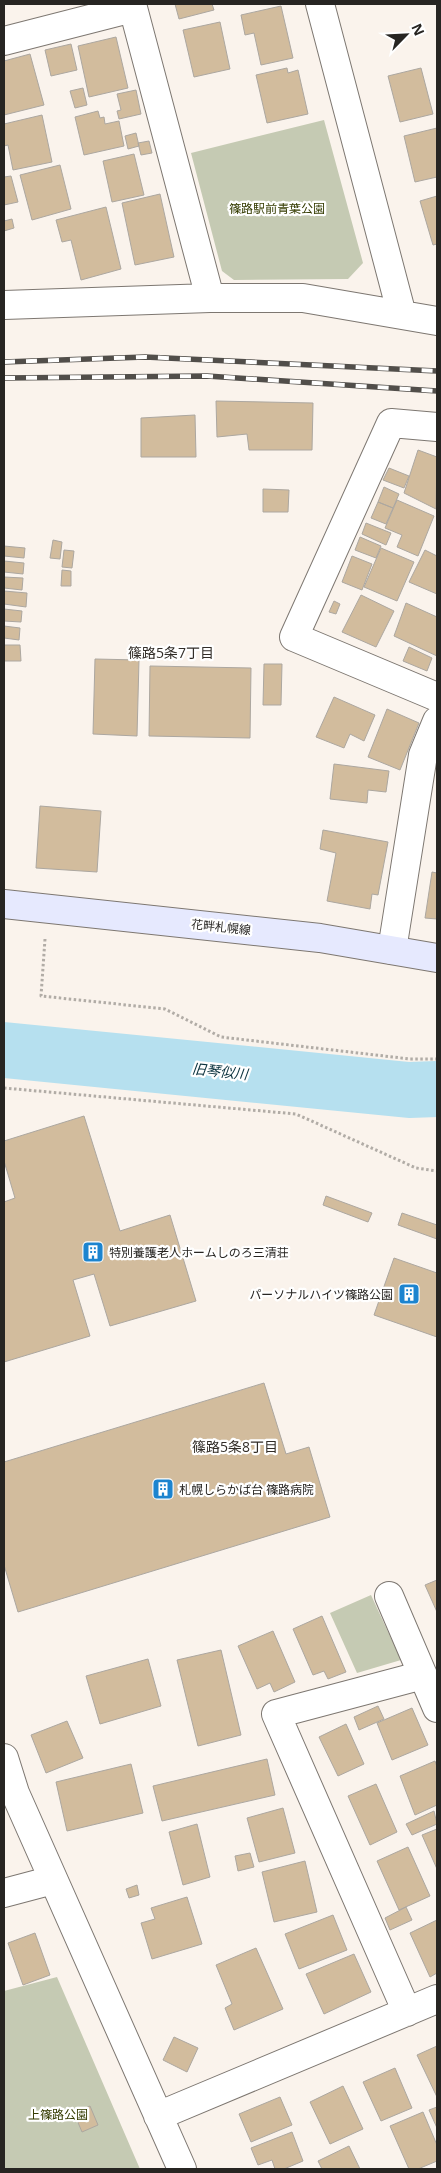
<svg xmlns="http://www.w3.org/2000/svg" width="441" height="2173" viewBox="0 0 441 2173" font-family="'Open Sans','Noto Sans JP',sans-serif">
<rect width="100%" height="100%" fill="#faf3ec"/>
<path fill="#c5cab3" d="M324,120L363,263L348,279L234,280L222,271L191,153Z
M371,1595L401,1660L357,1673L330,1613Z
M57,1977L140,2169H4V1991Z"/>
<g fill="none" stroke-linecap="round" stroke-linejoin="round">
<path stroke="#b6e0ef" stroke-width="56" d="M4,1050L409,1090L437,1089"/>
</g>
<path fill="#d2bc9d" stroke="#aca7a0" d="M175,4H212L214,10L179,19Z
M281,6L293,58L261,65L254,33L245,35L241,15Z
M220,22L230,69L194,77L183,30Z
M116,37L128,88L89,97L78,46Z
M71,44L77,70L51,76L45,50Z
M30,54L44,105L4,115V61Z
M287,68L288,73L298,70L308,114L267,123L256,75Z
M421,68L433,114L400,122L388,76Z
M83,88L87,105L75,108L70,91Z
M136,90L141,114L119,119L117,111L121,110L117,94Z
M98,111L100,118L104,117L105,124L119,121L124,146L84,155L75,117Z
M42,115L52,162L13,170L8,145L4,146V124Z
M437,128V177L415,182L404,136Z
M136,133L139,146L128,149L125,136Z
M149,141L152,153L141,155L138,143Z
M134,154L144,195L112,202L103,161Z
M60,165L71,209L32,220L20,175Z
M11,176L18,202L4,205V177Z
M160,194L174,257L135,265L122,203Z
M437,196V244L433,245L420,201Z
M106,207L121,269L81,280L71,240L62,242L56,220Z
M12,219L14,228L4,231V221Z
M216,401L313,403L312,450H249L247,434L217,437Z
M195,415L196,457H141V418Z
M418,450L437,457L436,509L404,493Z
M389,468L409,476L404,488L383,480Z
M384,487L399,494L393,508L378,502Z
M263,489L289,490L288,512H263Z
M397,500L434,516L418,556L397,547L402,535L385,528Z
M378,502L393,508L386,524L371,518Z
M366,523L391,533L386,545L362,534Z
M360,537L381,546L376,558L355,550Z
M53,540L62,542L60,559L50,558Z
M4,546L25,548L24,558L4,556Z
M381,548L414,562L397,601L364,587Z
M64,550L74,551L72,568L62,567Z
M425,550L437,556V594L409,582Z
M352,556L372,564L362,590L342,582Z
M4,561L24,563L23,574L4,572Z
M62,570L71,571V586H61Z
M4,577L23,578L22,590L4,588Z
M4,591L27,593L26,607L4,604Z
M361,595L394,611L376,647L342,632Z
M334,601L340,604L336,614L329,612Z
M406,603L437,617V656L394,636Z
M4,609L22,611L21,622L4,621Z
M4,626L20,628L19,640L4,638Z
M4,645H20L21,661H4Z
M409,647L432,658L427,671L403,661Z
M95,659L139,660L137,736L93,734Z
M264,664H282L281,705H263Z
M150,666L251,668L250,738L149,736Z
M334,697L375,715L364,741L350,734L344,748L316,737Z
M387,709L419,723L400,770L368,757Z
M334,764L389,771L386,792L368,790L367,803L330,799Z
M40,806L101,811L97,872L36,868Z
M323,830L388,842L378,895L372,894L370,909L327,901L336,853L320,849Z
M432,872L437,873V919L425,918Z
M84,1116L120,1231L170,1215L196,1301L110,1326L94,1274L73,1280L90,1336L4,1362V1202L15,1198L4,1161V1141Z
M326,1196L372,1213L368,1222L323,1205Z
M402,1213L437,1225V1239L398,1225Z
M394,1258L437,1273V1337L374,1315Z
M264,1383L286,1454L309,1447L330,1517L18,1612L4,1565V1462Z
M437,1580V1612L425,1585Z
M322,1616L346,1672L328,1679L324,1671L313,1675L293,1629Z
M273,1631L295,1682L274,1692L270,1683L257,1689L238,1646Z
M221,1650L241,1735L198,1746L177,1660Z
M148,1659L161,1706L100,1724L86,1676Z
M378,1706L384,1719L359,1730L354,1717Z
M412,1708L428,1745L392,1760L377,1723Z
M67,1721L83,1758L46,1773L31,1735Z
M346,1724L364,1764L338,1776L319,1737Z
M267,1759L275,1795L162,1821L153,1786Z
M435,1761L437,1767V1805L415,1815L400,1776Z
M131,1764L143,1813L67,1831L56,1782Z
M376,1784L397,1832L370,1845L348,1796Z
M283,1808L295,1853L259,1862L247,1818Z
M434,1811L437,1824L412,1835L406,1824Z
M197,1824L210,1877L183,1885L169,1832Z
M437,1829V1869L422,1835Z
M408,1847L430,1896L399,1910L377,1861Z
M250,1853L254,1867L238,1871L235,1856Z
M305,1861L317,1912L274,1922L262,1872Z
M137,1885L139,1895L129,1898L126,1889Z
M187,1897L202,1944L152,1959L141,1923L155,1919L151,1908Z
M406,1907L412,1920L390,1930L385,1918Z
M333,1915L347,1950L299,1969L285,1934Z
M437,1920V1973L430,1977L410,1933Z
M35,1933L50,1975L23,1985L8,1943Z
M256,1948L283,2009L234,2030L225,2008L232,2004L216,1965Z
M354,1954L371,1992L324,2014L306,1974Z
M174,2037L198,2048L187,2072L163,2060Z
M437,2046V2097L417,2055Z
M395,2068L412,2108L381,2121L363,2082Z
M343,2086L363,2129L330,2144L310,2102Z
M280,2097L292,2125L251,2142L239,2114Z
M90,2106L98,2125L82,2132L74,2113Z
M437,2107V2128L429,2110Z
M423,2112L437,2145V2161L418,2169H409L390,2126Z
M292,2132L303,2161L284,2169H275L272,2160L258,2165L251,2148Z
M349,2146L360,2169H322L318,2161Z"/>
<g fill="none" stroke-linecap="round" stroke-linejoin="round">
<g stroke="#7d7771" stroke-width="30">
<path id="minor" d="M132,4L210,298
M320,4L402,315
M4,41L133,8
M4,305L210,298H303L437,321
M437,427L391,423L294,637L437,697
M392,950L423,755L437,721
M389,1596L437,1708
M4,1758L15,1793L182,2169
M4,1893L53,1880
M407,2012L276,1714L423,1675
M158,2116L437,1999"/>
</g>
<g stroke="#7d7771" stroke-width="30">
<path id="secondary" d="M4,904L320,938L437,958"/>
</g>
<path stroke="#b1aca6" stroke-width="3" stroke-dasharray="2.5 2.5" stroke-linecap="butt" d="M45,939L41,996L165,1009L221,1037L410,1059H437
M4,1088L296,1114L416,1168L437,1171"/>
<use href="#minor" stroke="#fff" stroke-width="28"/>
<use href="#secondary" stroke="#e6e9fe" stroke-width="28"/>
<g stroke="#514e4a" stroke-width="5.5">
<path id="rail" d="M4,362L145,357L437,371
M4,378L207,376L437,391"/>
</g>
<use href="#rail" stroke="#fff" stroke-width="4" stroke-dasharray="11" stroke-linecap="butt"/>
</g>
<defs>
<g id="building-square" transform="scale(1.125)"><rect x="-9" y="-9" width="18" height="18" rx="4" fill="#1c84cf" stroke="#fff"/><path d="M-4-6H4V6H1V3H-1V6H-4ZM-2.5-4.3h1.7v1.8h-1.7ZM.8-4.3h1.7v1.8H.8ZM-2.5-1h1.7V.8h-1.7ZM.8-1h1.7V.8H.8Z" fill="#fff"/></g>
</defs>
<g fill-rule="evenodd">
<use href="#building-square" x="93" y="1252"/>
<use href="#building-square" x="409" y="1294"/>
<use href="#building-square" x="163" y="1489"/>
</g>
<g text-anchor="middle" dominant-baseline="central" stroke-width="4.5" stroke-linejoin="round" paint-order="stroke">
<g font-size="12" fill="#343b00" stroke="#fff">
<text x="277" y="208">篠路駅前青葉公園</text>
<text x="58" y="2114">上篠路公園</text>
</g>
<g font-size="12" fill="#272522" stroke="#fff">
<text transform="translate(221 927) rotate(6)">花畔札幌線</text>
</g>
<g font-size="12" fill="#272522" stroke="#fff" text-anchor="start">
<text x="109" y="1252">特別養護老人ホームしのろ三清荘</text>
<text x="393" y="1294" text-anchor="end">パーソナルハイツ篠路公園</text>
<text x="179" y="1489">札幌しらかば台 篠路病院</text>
</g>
<g font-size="14" fill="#322d28" stroke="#fff">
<text x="171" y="652">篠路5条7丁目</text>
<text x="235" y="1446">篠路5条8丁目</text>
</g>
<g font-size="14" font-style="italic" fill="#08303c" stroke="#fff">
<text transform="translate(220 1071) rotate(6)">旧琴似川</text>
</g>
</g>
<rect width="441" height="2173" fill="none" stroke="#272522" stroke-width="10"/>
<g transform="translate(406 35) rotate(66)" stroke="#ffffff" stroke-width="4" paint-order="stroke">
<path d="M0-4L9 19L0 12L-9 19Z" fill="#272522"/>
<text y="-8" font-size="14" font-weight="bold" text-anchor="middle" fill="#272522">N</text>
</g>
</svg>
